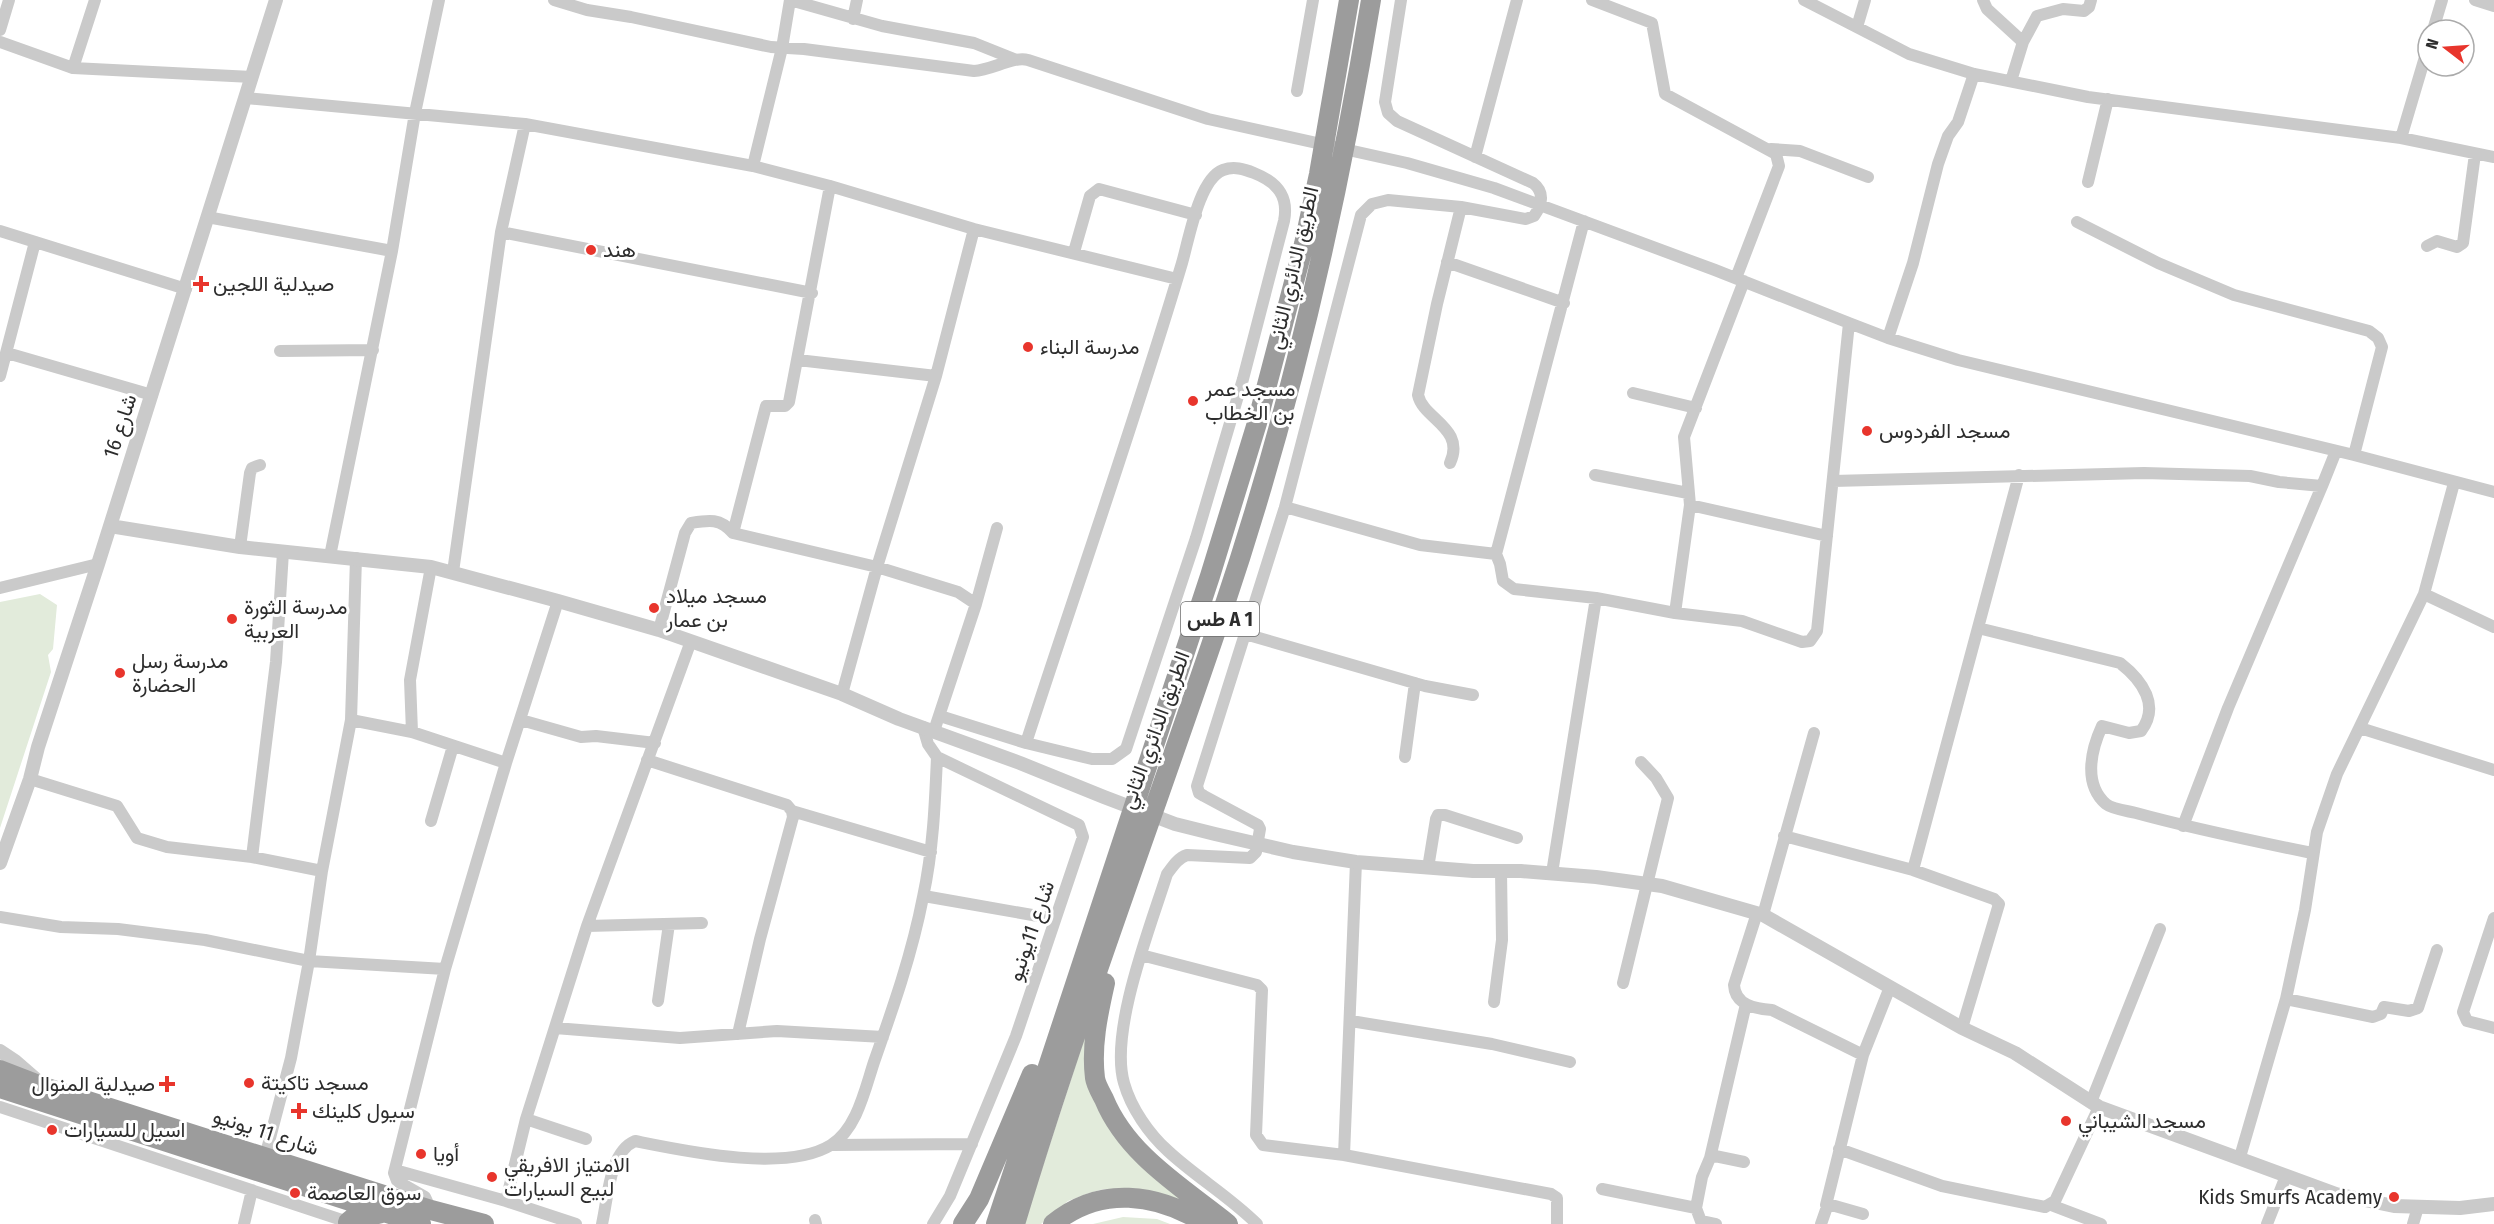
<svg xmlns="http://www.w3.org/2000/svg" width="2494" height="1224" viewBox="0 0 2494 1224" font-family="'Fira Sans Condensed',Vazirmatn,sans-serif">
<rect width="100%" height="100%" fill="#fff"/>
<path fill="#e2ebdb" d="M40,594L57,605L53,649L48,655L51,672L0,828V602Z
M1090,1021L1088,1083L1219,1222L1129,1189H1104L1089,1193L1068,1201L1041,1224H1024Z
M1123,1217L1157,1219L1170,1224H1093Z"/>
<g fill="none" stroke-linecap="round" stroke-linejoin="round">
<path stroke="#cacaca" stroke-width="12" d="M554,0L587,10L631,17L771,47L804,49L974,71C992,70 1013,56 1028,60L1208,119L1407,163L1494,188L1715,270L1849,323L1817,631L1810,641L1802,642L1742,621L1675,613L1596,598L1514,589L1503,581L1500,564L1496,554L1584,221
M790,0L782,48L753,166L830,186L974,229L1177,279
M790,0L882,26L974,43L1014,59
M1592,0L1652,23L1665,94L1776,154L1779,166L1736,278
M1804,0L1909,54L1974,74L2088,97L2401,138L2494,157
M1983,0L1987,9L2023,42
M2475,0L2494,6
M853,19L857,0
M1857,27L1865,0
M0,30L9,0
M2433,30L2442,0
M0,42L73,68L252,77
M73,68L95,0
M2011,81L2023,42L2037,16L2063,9L2084,11L2089,7L2091,0
M1297,91L1313,0
M246,98L525,124L753,166
M2401,138L2428,47
M1771,149L1800,151L1868,177
M1475,157L1517,0
M2088,182L2108,99
M207,217L392,251
M2077,222L2158,263L2234,295L2369,331L2378,338L2382,347L2354,455
M0,231L186,289
M501,232L812,293
M2427,246L2437,241L2457,247L2463,243L2475,154
M1074,252L1090,196L1099,189L1196,215
M1447,262L1564,303
M1849,323L1888,338L1958,360L2354,455L2494,492
M1888,338L1913,263L1938,164L1948,136L1958,122L1974,74
M280,351L373,350
M7,353L152,395
M798,360L936,376
M0,376L35,242
M1633,393L1696,408
M1450,463C1466,428 1423,419 1418,395L1437,304L1461,207
M1595,475L1688,493
M1833,481L2144,473L2250,476L2279,482L2322,486L2336,451
M1690,505L1827,536
M1285,507L1420,545L1496,554
M733,533L877,567L958,592L976,604
M240,547L250,473L252,468L260,465
M330,556L392,251L415,113L439,0
M431,567L410,680L412,732L506,763
M453,572L501,232L525,124
M0,588L98,564
M2424,594L2494,627
M1675,613L1690,505L1684,437L1744,281
M1978,628L2120,663C2143,681 2160,706 2141,731L2129,733L2102,726C2091,750 2083,784 2106,804C2112,809 2128,811 2136,813C2194,829 2253,841 2312,853
M659,630L685,533L691,523C709,520 720,518 733,533L766,406H785L789,402L830,186
M1245,634L1425,686L1473,695
M842,694L877,567L936,376L974,229
M940,716L1026,743L1092,759H1112L1126,749L1196,538L1243,379L1284,221C1289,196 1277,182 1254,173C1244,169 1234,166 1223,170C1199,179 1189,239 1182,263C1134,424 1078,583 1026,743
M351,720L412,732
M521,720L581,737L596,736L655,743
M923,727L928,744L937,757L1079,825L1083,837L1016,1036L950,1196L933,1224
M2360,728L2494,770
M934,731L976,604L997,528
M1405,757L1415,683
M647,760L787,805L792,811L793,817L760,939L738,1034
M30,779L117,806L137,838L167,847L252,857L322,871
M792,811L931,852
M431,821L453,746
M2183,826L2228,708L2322,486
M1784,836L1913,870L1994,899L1999,904L1962,1028
M252,857L276,662L283,552
M1428,868L1436,819L1438,815H1445L1517,838
M1913,870L2019,475
M1552,873L1596,598
M924,896L1055,919
M1757,913L1734,985C1735,1005 1755,1009 1772,1010L1863,1055L1826,1205
M1763,915L1814,733
M0,917L61,927L118,929L205,940L309,961L445,969
M2494,918L2463,1012L2467,1021L2494,1028
M587,926L702,923
M1141,955L1257,985L1262,990L1256,1135L1263,1145L1344,1155L1551,1194L1557,1198V1224
M1623,983L1668,798L1656,778L1641,762
M2286,999L2373,1017L2381,1014L2384,1007L2409,1011L2418,1008L2437,950
M658,1001L669,924
M1494,1002L1502,940L1501,871
M1351,1021L1492,1044L1570,1062
M555,1028L680,1038L777,1031L883,1037
M1863,1055L1890,987
M2091,1102L2160,929
M0,1107L354,1224
M526,1119L586,1139
M832,1145L972,1144
M1839,1149L1942,1186L2045,1207L2055,1201L2099,1107
M1344,1155L1356,862
M265,1157L291,1058L309,961L322,871L351,720L356,558
M2240,1157L2286,999L2305,910L2317,832L2337,774L2424,594L2454,483
M1710,1158L1746,1004
M395,1170L506,1201L576,1224
M1602,1189L1696,1208
M506,1201L526,1119L587,926L691,641
M2051,1205L2101,1224
M431,1210L425,1197L397,1181L394,1173L445,969L506,763L558,601
M815,1220L816,1224
M1702,1221L1716,1224
M244,1224L252,1190
M602,1224C608,1198 609,1152 635,1141C685,1151 786,1173 831,1145C857,1129 865,1089 874,1062C893,1008 912,954 923,897C933,851 935,804 937,757
M1257,1224C1230,1197 1196,1177 1168,1151C1149,1134 1131,1108 1124,1083C1109,1031 1151,925 1167,874C1173,866 1178,858 1187,855L1250,858L1256,852L1260,829L1258,825L1204,796L1199,793L1197,786L1285,507L1361,215L1372,204L1388,200L1461,207L1526,219L1534,216C1542,205 1545,192 1533,183L1397,121L1388,113L1385,102L1401,0
M1702,1224L1696,1208L1702,1177L1710,1158L1715,1156L1744,1162
M1821,1224L1828,1204L1863,1214
M2267,1224L2286,1176
M2413,1224L2418,1207"/>
<path stroke="#cacaca" stroke-width="14" d="M110,526L240,547L431,567L558,601L659,630L842,694L899,719L1020,763L1104,797L1175,824L1215,834L1293,852L1356,862L1473,871H1521L1596,877L1662,886L1763,915L1962,1028L2015,1053L2099,1107L2336,1194L2394,1206L2460,1208L2494,1204
M0,863L30,779L38,747L98,564L276,0
M0,1051L15,1061L38,1081"/>
<path stroke="#9c9c9c" stroke-width="20" d="M1105,983C1098,1014 1091,1046 1095,1078C1096,1085 1101,1093 1104,1099C1127,1155 1182,1187 1228,1224
M0,1070L44,1087L431,1210L484,1224
M0,1088L421,1224
M348,1222L358,1214H379
M963,1224L979,1199L1032,1074
M996,1224L1210,576L1257,423L1304,244L1319,174L1349,0
M1015,1224C1077,1017 1154,815 1223,610C1290,412 1337,207 1371,0
M1053,1224C1100,1185 1157,1193 1206,1224"/>
</g>
<g fill="#e8352c" stroke="#fff" stroke-width="2">
<circle cx="591" cy="250" r="6"/>
<path d="M198 275h6v6h6v6h-6v6h-6v-6h-6v-6h6z"/>
<circle cx="1028" cy="347" r="6"/>
<circle cx="1193" cy="401" r="6"/>
<circle cx="1867" cy="431" r="6"/>
<circle cx="654" cy="608" r="6"/>
<circle cx="232" cy="619" r="6"/>
<circle cx="120" cy="673" r="6"/>
<circle cx="249" cy="1083" r="6"/>
<path d="M164 1075h6v6h6v6h-6v6h-6v-6h-6v-6h6z"/>
<path d="M296 1102h6v6h6v6h-6v6h-6v-6h-6v-6h6z"/>
<circle cx="2066" cy="1121" r="6"/>
<circle cx="52" cy="1130" r="6"/>
<circle cx="421" cy="1154" r="6"/>
<circle cx="492" cy="1177" r="6"/>
<circle cx="295" cy="1193" r="6"/>
<circle cx="2394" cy="1197" r="6"/>
</g>
<g text-anchor="middle" dominant-baseline="central" stroke-width="6" stroke-linejoin="round" paint-order="stroke">
<rect fill="#fff" stroke="#6c6c6c" stroke-width="1.5" x="1181" y="602" width="78" height="34" rx="4.5"/>
<g font-size="20" font-weight="bold" fill="#2d2d2d">
<text x="1220" y="619">طس A 1</text>
</g>
<g font-size="21" fill="#2d2d2d" stroke="#fff" text-anchor="start">
<text x="603" y="250">هند</text>
<text x="213" y="284">صيدلية اللجين</text>
<text x="1040" y="347">مدرسة البناء</text>
<text x="1205" y="389">مسجد عمر<tspan x="1205" dy="24">بن الخطاب</tspan></text>
<text x="1879" y="431">مسجد الفردوس</text>
<text x="666" y="596">مسجد ميلاد<tspan x="666" dy="24">بن عمار</tspan></text>
<text x="244" y="607">مدرسة الثورة<tspan x="244" dy="24">العربية</tspan></text>
<text x="132" y="661">مدرسة رسل<tspan x="132" dy="24">الحضارة</tspan></text>
<text x="261" y="1083">مسجد تاكيتة</text>
<text x="155" y="1084" text-anchor="end">صيدلية المنوال</text>
<text x="312" y="1111">سيول كلينك</text>
<text x="2078" y="1121">مسجد الشيباني</text>
<text x="64" y="1130">اسيل للسيارات</text>
<text x="433" y="1154">أويا</text>
<text x="504" y="1165">الامتياز الافريقي<tspan x="504" dy="24">لبيع السيارات</tspan></text>
<text x="307" y="1193">سوق العاصمة</text>
<text x="2382" y="1197" text-anchor="end">Kids Smurfs Academy</text>
</g>
<g font-size="21" fill="#2d2d2d" stroke="#fff">
<text transform="translate(1293 268) rotate(-77)">الطريق الدائري الثاني</text>
<text transform="translate(120 426) rotate(-72)">شارع 16</text>
<text transform="translate(1155 730) rotate(-70)">الطريق الدائري الثاني</text>
<text transform="translate(1031 931) rotate(-71)">شارع 11يونيو</text>
<text transform="translate(266 1132) rotate(18)">شارع 11 يونيو</text>
</g>
</g>
<g transform="translate(2446 48) rotate(287)"><circle r="28" fill="#ffffff" stroke="#ababab" stroke-width="1.5"/>
<path d="M0-4.5L10 22L0 15L-10 22Z" fill="#e8352c"/>
<text y="-9" font-size="16" font-weight="bold" text-anchor="middle" fill="#2d2d2d">N</text>
</g>
</svg>
